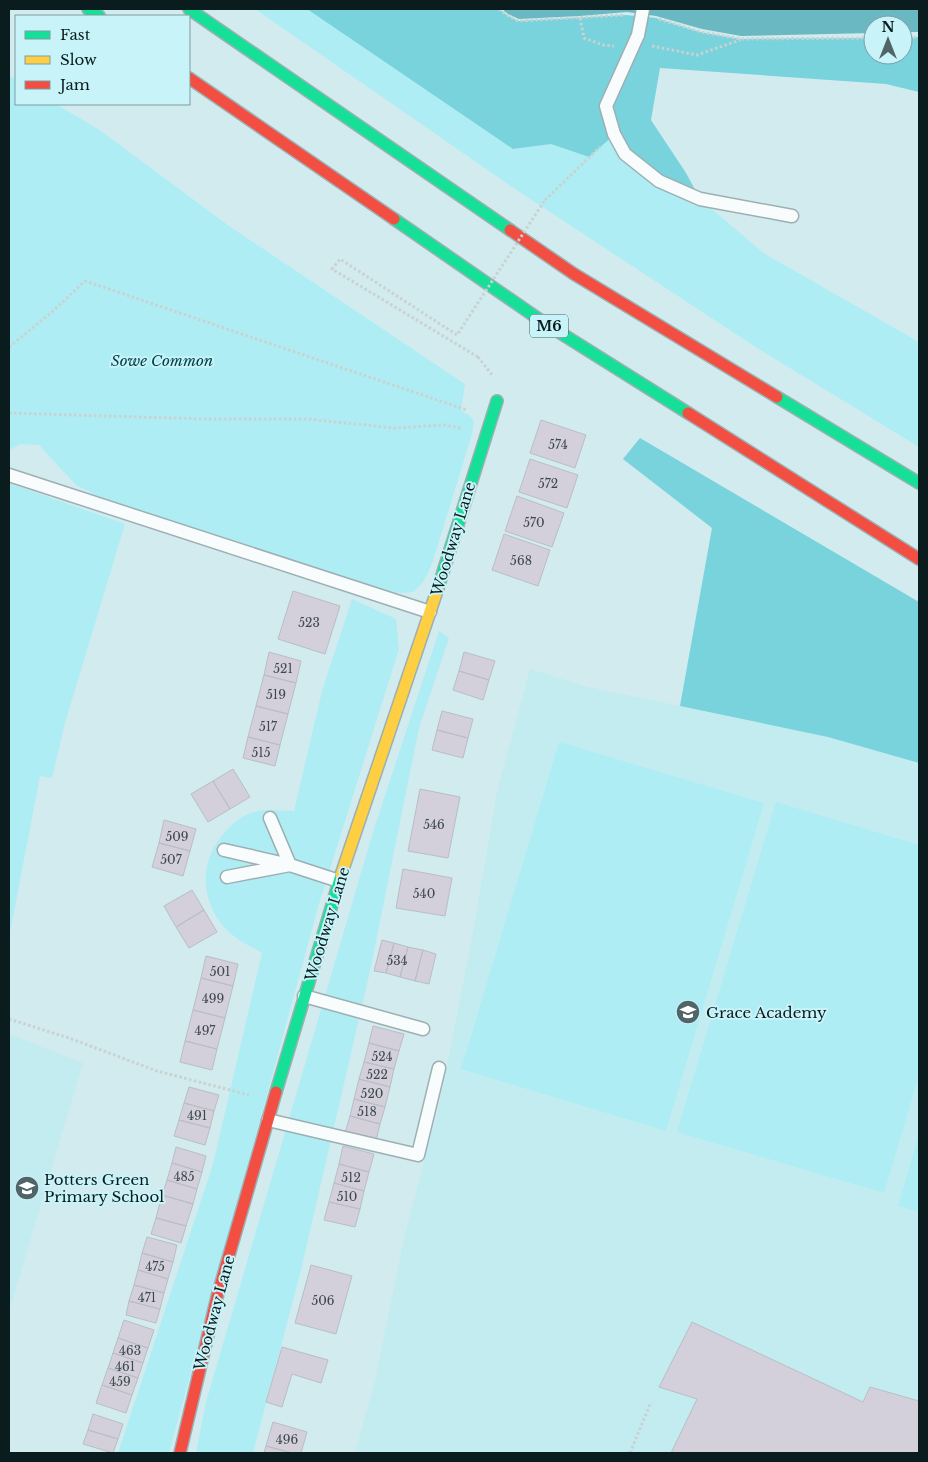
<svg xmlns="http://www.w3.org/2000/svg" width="928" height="1462" viewBox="0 0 928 1462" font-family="'Libre Baskerville',serif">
<rect width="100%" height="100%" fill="#d2ebee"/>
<path fill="#c3ecf1" d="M530,669L584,686L829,737L919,763V1453H355L374,1385L405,1234L441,1097L474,927L497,792Z
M9,1034L83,1063L9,1312Z"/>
<path fill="#afedf5" d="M255,9H307L513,149L551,144L589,157L614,134L700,199L765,254L919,342V447L757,348L512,187Z
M9,75L16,80V104H56L101,131L229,226L465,384L461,411L469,415L474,421L472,434L433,561L427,575L421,585L413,592L402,593L390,592L97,496L76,485L39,445L21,444L9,450Z
M9,483L125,524L65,723L52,778L40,776L9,938Z
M352,599L396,619L399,649L319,904L169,1453H118L213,1164L262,953C250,946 233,938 224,927C201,901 199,862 222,836C231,824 244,813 259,811C270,809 283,811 294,811L322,691Z
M439,631L449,638L419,728L370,971L301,1270L253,1453H196L206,1402L373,832Z
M559,742L764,803L666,1131L461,1069Z
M776,802L919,845V1075L884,1193L677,1132Z
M919,1134V1212L898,1206Z"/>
<path fill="#78d3dd" d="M307,9H499L507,15L518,21L626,15L656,18L700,32L740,39L873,38V55H903V38L919,37V92L886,84L660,68L651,120L686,173L700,199L659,181L614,135L589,157L551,144L513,149Z
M640,438L919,602V763L828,737L680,706L712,528L623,459Z"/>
<path fill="#6ab9c2" d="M502,9H919V32H903V25H873V33L741,36L702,29L656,16L627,12L580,16L519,19L508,14Z"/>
<path fill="#d3cfdb" stroke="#b9bec4" d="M541,420L586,435L575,468L530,453Z
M530,459L578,475L567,508L519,492Z
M517,496L564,513L552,547L505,531Z
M504,534L550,550L538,586L492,570Z
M293,591L340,606L325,654L278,639Z
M269,652L301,661L296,683L264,675Z
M464,652L495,661L489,680L459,671Z
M459,671L489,680L483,700L453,690Z
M264,675L296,683L288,714L256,706Z
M256,706L288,714L280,745L248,737Z
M442,711L473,719L468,738L437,730Z
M437,730L468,738L463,758L432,750Z
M248,737L280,745L275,766L243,758Z
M233,769L250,797L230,809L213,781Z
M213,781L230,809L208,822L191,794Z
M420,789L460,797L448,858L408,851Z
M164,820L196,829L190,851L159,843Z
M159,843L190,851L183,876L152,867Z
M403,869L452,878L445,916L396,908Z
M192,890L204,910L176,927L164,906Z
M204,910L217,932L189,948L176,927Z
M382,940L394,943L386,973L374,971Z
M394,943L408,947L400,977L386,973Z
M408,947L423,950L415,981L400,977Z
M423,950L436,954L429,984L415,981Z
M206,956L238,964L233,986L201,978Z
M201,978L233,986L225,1018L193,1010Z
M193,1010L225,1018L217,1049L185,1041Z
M373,1026L404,1034L399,1051L369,1043Z
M185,1041L217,1049L212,1070L180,1062Z
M369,1043L399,1051L394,1069L364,1062Z
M364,1062L394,1069L390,1087L359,1079Z
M359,1079L390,1087L385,1107L354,1099Z
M189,1087L219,1095L214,1111L184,1103Z
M354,1099L385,1107L380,1124L350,1116Z
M184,1103L214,1111L210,1128L179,1120Z
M350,1116L380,1124L376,1141L345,1133Z
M179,1120L210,1128L205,1145L174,1136Z
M343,1146L374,1154L369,1172L339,1164Z
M176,1147L206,1156L202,1172L172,1163Z
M172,1163L202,1172L197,1189L167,1180Z
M339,1164L369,1172L364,1191L334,1183Z
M167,1180L197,1189L193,1204L162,1195Z
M334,1183L364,1191L360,1209L329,1202Z
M162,1195L193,1204L186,1226L156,1218Z
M329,1202L360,1209L355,1227L324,1220Z
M156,1218L186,1226L181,1243L151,1234Z
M147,1237L177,1245L173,1262L142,1253Z
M142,1253L173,1262L168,1279L138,1270Z
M311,1265L352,1276L336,1334L295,1323Z
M138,1270L168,1279L164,1293L134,1285Z
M134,1285L164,1293L160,1309L129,1301Z
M129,1301L160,1309L156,1323L126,1315Z
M124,1320L154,1330L148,1348L118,1338Z
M692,1322L863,1402L870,1387L919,1401V1453H671L697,1399L659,1387Z
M118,1338L148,1348L143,1363L113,1353Z
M282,1347L328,1360L321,1383L292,1374L282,1407L266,1402Z
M113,1353L143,1363L138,1378L108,1368Z
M108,1368L138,1378L132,1395L102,1385Z
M102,1385L132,1395L126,1413L96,1403Z
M93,1414L123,1424L118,1439L88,1430Z
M273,1422L307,1432L301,1453H292L266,1446Z
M88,1430L118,1439L113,1453L83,1444Z
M266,1446L292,1453H264Z"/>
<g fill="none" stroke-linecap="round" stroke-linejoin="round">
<g stroke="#9cafb2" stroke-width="15">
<path id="lane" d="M638,35L606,106L614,134L625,154L659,181L700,199L792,216
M9,475L430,612
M224,850L290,865L339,881
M227,877L290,865L270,818
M304,996L423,1029
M268,1120L418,1155L439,1068"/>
</g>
<g stroke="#9cafb2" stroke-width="14">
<path id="fast" d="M88,9L99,16
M189,9L510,230
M394,219L543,322L688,413
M777,397L919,483
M438,588L497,401
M276,1092L341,875"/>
</g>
<g stroke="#9cafb2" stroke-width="14">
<path id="slow" d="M341,875L438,588"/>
</g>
<g stroke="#9cafb2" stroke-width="14">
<path id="jam" d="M189,78L394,219
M510,230L574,274L777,397
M688,413L919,559
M180,1453L217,1297L276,1092"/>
</g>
<path stroke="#cad1d1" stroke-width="3" stroke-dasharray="2.5 2.5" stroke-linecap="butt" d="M499,9L507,15L518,21L623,15
M580,18L584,38L603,45L614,46
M659,19L701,32L741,39L873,38
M903,38L919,37
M652,46L697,55L740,40
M545,200L600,147
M9,347L52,312L85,281L467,410
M478,357L493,376
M9,413L205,419H308L394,428L444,425L461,428
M9,1019L69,1038L157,1071L249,1095
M630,1453L651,1402"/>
<use href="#lane" stroke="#f8fcfc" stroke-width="12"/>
<use href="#fast" stroke="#16e098" stroke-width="11"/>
<use href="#slow" stroke="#ffcf43" stroke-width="11"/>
<use href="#jam" stroke="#f24e42" stroke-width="11"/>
<g stroke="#9cafb2" stroke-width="15" stroke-linecap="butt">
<path id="lane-bridge" d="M638,35L643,9"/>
</g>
<path stroke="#cad1d1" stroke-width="3" stroke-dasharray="2.5 2.5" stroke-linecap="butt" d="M478,357L332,269L340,259L457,335L545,200"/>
<use href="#lane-bridge" stroke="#f8fcfc" stroke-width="12"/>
</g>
<defs>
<g id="school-disc" transform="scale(1.25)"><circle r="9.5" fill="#516467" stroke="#c7f3f9"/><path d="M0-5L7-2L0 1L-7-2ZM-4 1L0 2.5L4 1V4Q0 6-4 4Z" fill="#fff"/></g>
</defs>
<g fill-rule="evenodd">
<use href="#school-disc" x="688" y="1012"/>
<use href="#school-disc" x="27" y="1188"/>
</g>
<g text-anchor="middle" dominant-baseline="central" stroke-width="4" stroke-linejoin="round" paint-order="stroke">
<g font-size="12" fill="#3d494d">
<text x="558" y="444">574</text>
<text x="548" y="483">572</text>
<text x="534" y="522">570</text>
<text x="521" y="560">568</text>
<text x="309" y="622">523</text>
<text x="283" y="668">521</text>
<text x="276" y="694">519</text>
<text x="268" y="726">517</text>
<text x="261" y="752">515</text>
<text x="434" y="824">546</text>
<text x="177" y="836">509</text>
<text x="171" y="859">507</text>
<text x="424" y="893">540</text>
<text x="397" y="960">534</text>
<text x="220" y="971">501</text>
<text x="213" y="998">499</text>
<text x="205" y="1030">497</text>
<text x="382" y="1056">524</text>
<text x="377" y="1074">522</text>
<text x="372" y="1093">520</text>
<text x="367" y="1111">518</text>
<text x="197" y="1115">491</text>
<text x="184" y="1176">485</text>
<text x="351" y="1177">512</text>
<text x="347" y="1196">510</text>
<text x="155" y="1266">475</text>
<text x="147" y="1297">471</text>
<text x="323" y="1300">506</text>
<text x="130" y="1350">463</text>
<text x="125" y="1366">461</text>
<text x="120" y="1381">459</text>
<text x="287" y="1439">496</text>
</g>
<rect fill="#c7f3f9" stroke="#435c60" stroke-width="1" x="530" y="314.5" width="38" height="23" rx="4"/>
<g font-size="14" font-weight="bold" fill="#0b1c1e">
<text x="549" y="326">M6</text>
</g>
<g font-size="15" font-style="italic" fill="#014249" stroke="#c7f3f9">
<text x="162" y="360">Sowe Common</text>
</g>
<g font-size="15" fill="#0b1c1e" stroke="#c7f3f9">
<text transform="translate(453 539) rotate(-73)">Woodway Lane</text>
<text transform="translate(327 924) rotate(-73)">Woodway Lane</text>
<text transform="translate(214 1313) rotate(-75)">Woodway Lane</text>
</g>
<g font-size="15" fill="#0b1c1e" stroke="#c7f3f9" text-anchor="start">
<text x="706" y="1012">Grace Academy</text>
<text x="44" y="1179">Potters Green<tspan x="44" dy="17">Primary School</tspan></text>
</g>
</g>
<rect width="928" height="1462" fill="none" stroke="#0b1c1e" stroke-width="20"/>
<rect x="15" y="15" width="175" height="90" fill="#c7f3f9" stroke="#7c9da1"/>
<rect x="25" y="31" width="25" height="8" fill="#16e098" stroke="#7c9da1"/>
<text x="60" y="40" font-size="15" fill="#0b1c1e">Fast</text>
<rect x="25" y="56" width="25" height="8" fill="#ffcf43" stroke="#7c9da1"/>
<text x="60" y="65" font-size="15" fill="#0b1c1e">Slow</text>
<rect x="25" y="81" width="25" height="8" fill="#f24e42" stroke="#7c9da1"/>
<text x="60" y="90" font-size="15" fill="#0b1c1e">Jam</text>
<g transform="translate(888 40)"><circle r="24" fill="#c7f3f9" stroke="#7c9da1"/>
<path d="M0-4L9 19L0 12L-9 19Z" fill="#516467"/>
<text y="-8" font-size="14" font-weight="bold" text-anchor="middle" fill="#0b1c1e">N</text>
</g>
</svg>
